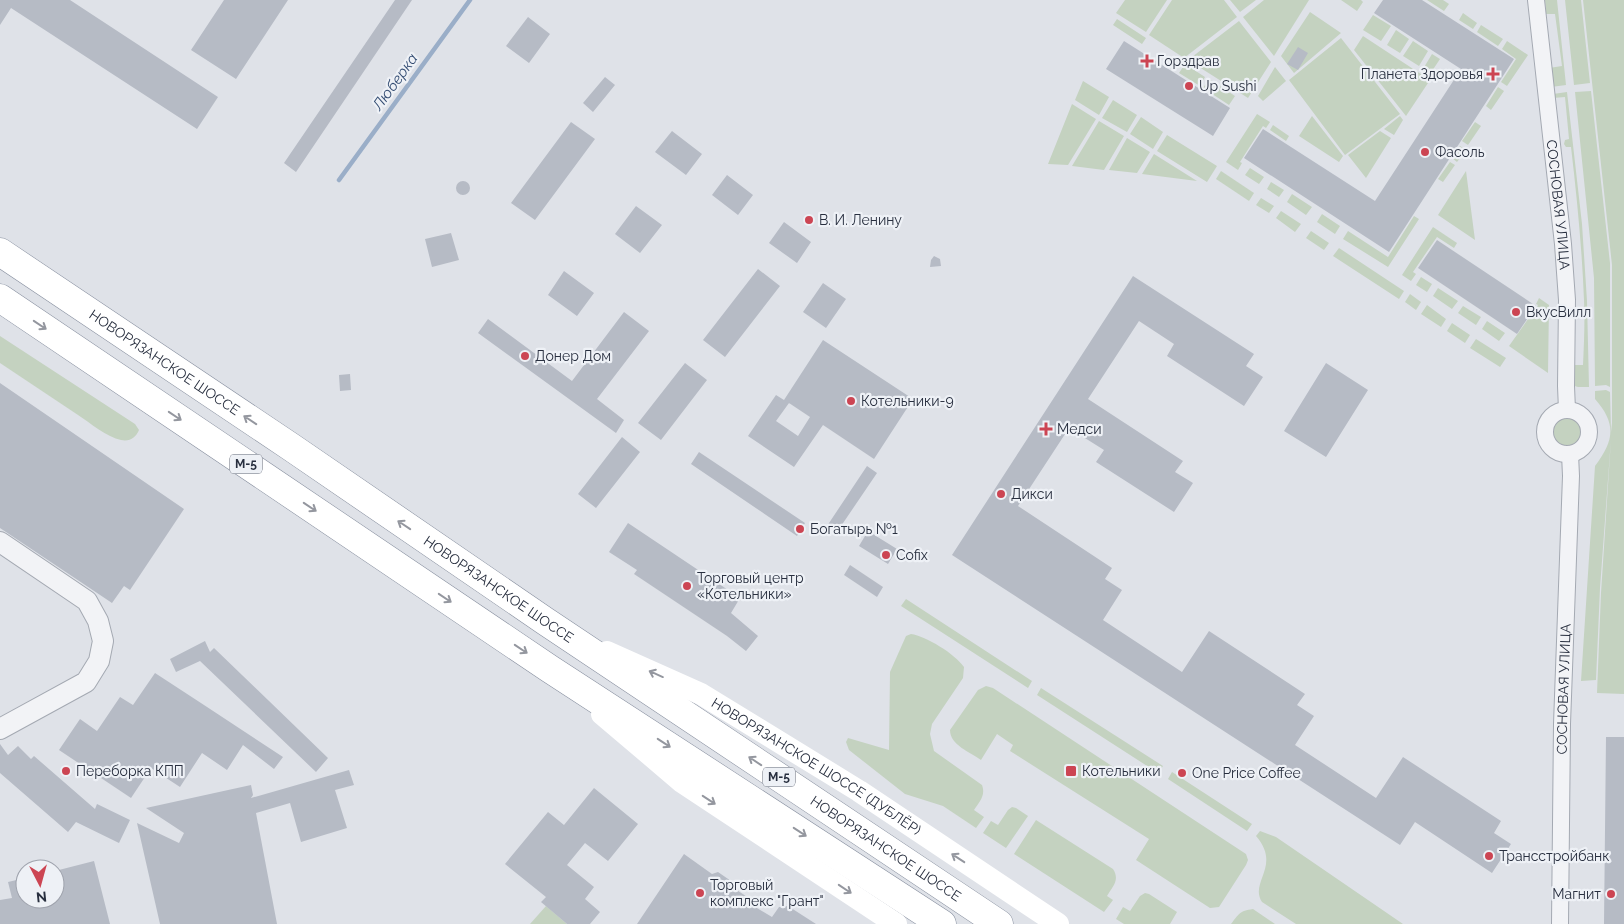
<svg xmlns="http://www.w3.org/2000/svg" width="1624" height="924" viewBox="0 0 1624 924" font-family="Raleway,sans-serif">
<rect width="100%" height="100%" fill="#dfe2e8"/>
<path fill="#c4d2c0" d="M1125,0H1167L1146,32L1116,13Z
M1172,0H1224L1237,17L1184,58L1149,35Z
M1230,0H1256L1240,12Z
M1264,0H1309L1274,56L1243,17Z
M1341,0H1361L1363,2L1357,11Z
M1427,0H1443L1449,4L1444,11Z
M1545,0H1557L1566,85L1551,87L1549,68L1562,66L1555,14H1546Z
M1565,0H1581L1590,83L1574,85Z
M1583,0H1624V694L1597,693L1601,593L1611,439L1600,588L1596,680L1581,681L1595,466C1614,441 1617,424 1595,399V391L1606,390L1610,392L1611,432L1612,423V265Z
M1310,12L1341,33L1294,73L1281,56Z
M1463,13L1477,23L1473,29L1459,20Z
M1373,15L1391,26L1381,41L1363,30Z
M1117,19L1146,38L1142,44L1113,25Z
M1239,21L1271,62L1248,98L1188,60Z
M1481,25L1503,39L1498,46L1477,32Z
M1396,30L1409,39L1400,53L1387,45Z
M1363,36L1430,80L1406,116L1354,50Z
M1341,38L1400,114L1345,155L1289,80Z
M1413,41L1428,51L1419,66L1403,56Z
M1507,41L1528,55L1507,86L1501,82L1516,59L1502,49Z
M1432,54L1440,59L1430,74L1423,69Z
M1185,64L1205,77L1200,86L1179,73Z
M1275,67L1286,81L1263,101L1258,96Z
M1209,79L1235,96L1229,105L1203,88Z
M1083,81L1109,97L1099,115L1075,100Z
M1498,87L1504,91L1491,110L1486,106Z
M1591,91L1610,263V387L1606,385L1595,386L1594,278L1575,92Z
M1567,92L1582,224L1587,301L1589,387H1578L1571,385L1572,365H1583C1584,343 1585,321 1584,300C1582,249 1577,198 1571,147H1566L1564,144L1565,140L1569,139L1565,97L1553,98V94Z
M1113,100L1137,115L1127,132L1102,118Z
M1072,104L1096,119L1068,165L1048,164Z
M1257,114L1270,122L1266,128L1263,126L1240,162L1242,163L1238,170L1226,162Z
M1312,116L1343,156L1339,162L1299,136Z
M1400,116L1403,120L1394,135L1384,129Z
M1141,117L1163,132L1153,149L1130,134Z
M1099,121L1124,136L1104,170L1072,166Z
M1475,122L1481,126L1468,145L1462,141Z
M1273,125L1289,136L1286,141L1270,130Z
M1380,131L1391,138L1366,178L1348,155Z
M1167,135L1217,166L1207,182L1157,151Z
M1127,138L1150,152L1137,173L1109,170Z
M1460,146L1466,150L1457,162L1452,158Z
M1154,154L1197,181L1142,174Z
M1450,162L1455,165L1443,182L1438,179Z
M1250,168L1264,177L1259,184L1245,175Z
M1221,171L1254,193L1249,201L1216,179Z
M1466,171L1475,240L1438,215Z
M1271,182L1284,190L1279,197L1267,189Z
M1292,194L1312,207L1306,215L1287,202Z
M1261,198L1274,206L1269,213L1256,205Z
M1281,211L1301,224L1295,232L1276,218Z
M1322,214L1340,226L1335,234L1317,222Z
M1414,216L1419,219L1388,267L1343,239L1348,231L1388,257Z
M1433,227L1457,243L1454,248L1437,237L1413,272L1416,274L1411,281L1402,275Z
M1311,231L1329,243L1324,250L1306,238Z
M1339,248L1404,291L1399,299L1333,256Z
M1421,277L1432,284L1427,292L1416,285Z
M1438,288L1458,301L1452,309L1433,296Z
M1410,294L1421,302L1416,310L1405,302Z
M1539,298L1549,305L1548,373L1509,346L1538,305L1536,304Z
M1427,305L1446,319L1441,327L1421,314Z
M1463,306L1481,317L1476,325L1458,313Z
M1487,321L1505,333L1499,341L1482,329Z
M1452,323L1470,335L1465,343L1447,331Z
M0,336L135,424L139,430C136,437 130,442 121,440C107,437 90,423 78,415C52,398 26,380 0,363Z
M1476,339L1506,358L1500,367L1470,348Z
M1553 432a15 15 0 1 1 30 0a15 15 0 1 1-30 0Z
M906,599L1032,681L1028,688L901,606Z
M911,634C926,636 955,654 964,667L963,678L932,724L930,734L934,751L982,785C986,796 979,802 974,810L984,817L976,828L943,806L905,794L849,750L846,742L848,738L889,750L890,672L906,636Z
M986,686L993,688L1246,854L1248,860L1246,865L1219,907L1210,908L1136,860L1149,839L1010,751L1013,745L997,734L981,760C970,752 950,745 950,730L978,690Z
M1041,688L1163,766L1158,773L1037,695Z
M1172,772L1252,824L1247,831L1168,779Z
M1012,807L1016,808L1028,816L1006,848L983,833L991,821L998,825L1008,810Z
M1036,820L1113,869C1120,880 1113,886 1107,896L1113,900L1104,912L1014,854Z
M1260,831L1276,837L1403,924H1296L1262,902C1249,882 1282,866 1256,836Z
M1145,893L1149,894L1177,912L1170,924H1124L1116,919L1123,907L1130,911L1140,896Z
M546,906L567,924H530Z
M1253,909L1275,924H1231C1239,914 1239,911 1253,909Z"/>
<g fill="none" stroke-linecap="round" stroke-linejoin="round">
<path stroke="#9aaec8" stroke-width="4.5" d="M339,180L470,0"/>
</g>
<path fill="#b6bbc5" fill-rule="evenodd" d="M0,0H70L218,97L197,129L11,8L0,25Z
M224,0H288L236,79L191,50Z
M395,0H412L296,172L284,163Z
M1383,0H1422L1514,59L1389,252L1244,158L1263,129L1375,201L1461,69L1374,13Z
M528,17L550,34L529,63L506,46Z
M1124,41L1230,108L1213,136L1106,69Z
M1298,47L1308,53L1298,70L1287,64Z
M605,77L615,85L593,112L583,103Z
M571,122L595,139L535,220L511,203Z
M672,131L702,154L686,175L655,152Z
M727,175L753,195L738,215L712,195Z
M456 188a7 7 0 1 1 14 0a7 7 0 1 1-14 0Z
M636,206L662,225L640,253L615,234Z
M784,222L811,242L797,263L769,243Z
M451,233L459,260L432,267L425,239Z
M1437,240L1536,306L1517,334L1418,268Z
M934,256L940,259L941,266L930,267L931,260Z
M758,269L780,286L725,357L703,340Z
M564,271L594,293L577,316L548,295Z
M1133,276L1254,354L1246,366L1263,377L1244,406L1167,356L1174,344L1139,321L1088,399L1183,461L1175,472L1193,483L1174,512L1096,462L1104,450L1069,428L1018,506L1112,568L1105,579L1122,590L1103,620L1182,672L1209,631L1305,694L1297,705L1314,716L1295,745L1376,798L1403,757L1501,821L1494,833L1511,844L1492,873L1415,822L1400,845L952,555Z
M823,283L846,299L826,328L803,312Z
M624,312L649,331L597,399L624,420L616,433L478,333L488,319L572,381Z
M823,340L913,399L874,459L823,425L794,467L748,436L776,395L784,400ZM786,401L810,417L798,436L776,421L789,403Z
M685,363L707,380L661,440L638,423Z
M1326,363L1368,390L1326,457L1284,431Z
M350,374L351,390L340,391L339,375Z
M0,383L184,509L130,590L124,586L112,603L0,528Z
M622,437L640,452L596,508L578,494Z
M699,452L805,523L797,536L691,464Z
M867,466L877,473L837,532L827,526Z
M628,523L740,598L731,613L758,636L746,651L727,636L634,574L637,570L609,552Z
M868,531L897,549L888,564L859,546Z
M850,565L883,587L877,597L844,575Z
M205,641L210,652L214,648L328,758L316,772L200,661L176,672L170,659Z
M155,673L204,705L283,757L274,769L243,745L227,770L202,753L180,787L151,768L131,798L59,750L80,719L97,731L120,697L133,705Z
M1606,737H1624V924H1604Z
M0,744L8,755L18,746L31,759L34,756L95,809L97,804L130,820L119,843L76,822L68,832L0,773Z
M349,770L354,785L335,790L347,828L301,842L290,803L256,813L277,924H160L137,823L179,843L184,833L146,808L251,785L253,795L251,798Z
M594,788L638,824L608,861L585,843L567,865L594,887L585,899L600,912L590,924H567L541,902L546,897L505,864L548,812L564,825Z
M684,854L712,874L718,872L731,881L732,887L752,900L750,904L772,917L779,907L788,906L816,924H637Z
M94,861L110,924H0V900L12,898L8,882L25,878V899H55V871Z"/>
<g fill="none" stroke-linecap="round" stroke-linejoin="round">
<g stroke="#a4a9b2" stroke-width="18">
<g id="minor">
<path id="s1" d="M1536,0L1563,244L1567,300L1566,386L1567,410"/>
<circle cx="1567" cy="432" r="22"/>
<path id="s2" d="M1560,924L1562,724L1571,476L1570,454"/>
</g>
</g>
<g stroke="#a4a9b2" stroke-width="22">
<path id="tertiary" d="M0,542L87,601L98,621L103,641L99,661L86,682L0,729"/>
</g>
<g stroke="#878f9f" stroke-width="29">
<g id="trunk">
<path id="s4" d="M0,252L291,447L545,621L999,924"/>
<path d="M0,298L550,669L942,924"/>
</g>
</g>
<use href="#minor" stroke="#f2f3f6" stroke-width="16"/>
<use href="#tertiary" stroke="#f2f3f6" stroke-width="20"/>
<g stroke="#fff" stroke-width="22">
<path id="s3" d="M607,652L701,694L859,791L1058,924"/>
<path d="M602,714L682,782L896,924"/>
</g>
<use href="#trunk" stroke="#fff" stroke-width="28"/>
</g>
<defs><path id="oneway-shaft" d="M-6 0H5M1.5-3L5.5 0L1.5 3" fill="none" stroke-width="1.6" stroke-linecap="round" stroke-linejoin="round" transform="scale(1.25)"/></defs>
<g stroke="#94979f">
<use href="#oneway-shaft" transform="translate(40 325) rotate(34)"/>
<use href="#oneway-shaft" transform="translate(175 416) rotate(34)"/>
<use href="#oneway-shaft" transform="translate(250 420) rotate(-146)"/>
<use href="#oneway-shaft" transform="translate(310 507) rotate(34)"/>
<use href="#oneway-shaft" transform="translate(404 525) rotate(-146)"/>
<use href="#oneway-shaft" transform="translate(445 598) rotate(34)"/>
<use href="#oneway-shaft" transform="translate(521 649) rotate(34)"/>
<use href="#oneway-shaft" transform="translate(656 674) rotate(-156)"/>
<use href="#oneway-shaft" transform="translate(664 743) rotate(33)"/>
<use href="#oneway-shaft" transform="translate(755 761) rotate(-146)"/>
<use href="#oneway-shaft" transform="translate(709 800) rotate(33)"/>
<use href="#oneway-shaft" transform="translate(800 832) rotate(33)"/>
<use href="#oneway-shaft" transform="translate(958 858) rotate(-147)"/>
<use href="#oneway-shaft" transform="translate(845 889) rotate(34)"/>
</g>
<g fill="#cc4553" stroke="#eef1f6" stroke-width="2">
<path d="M1144.5 53.5h5v5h5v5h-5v5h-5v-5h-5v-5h5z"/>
<path d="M1490.5 66.5h5v5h5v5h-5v5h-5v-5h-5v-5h5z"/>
<circle cx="1189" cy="86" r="5"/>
<circle cx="1425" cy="152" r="5"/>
<circle cx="809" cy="220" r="5"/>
<circle cx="1516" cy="312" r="5"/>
<circle cx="525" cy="356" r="5"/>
<circle cx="851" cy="401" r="5"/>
<path d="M1043.5 421.5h5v5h5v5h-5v5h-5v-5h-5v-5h5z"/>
<circle cx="1001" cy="494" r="5"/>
<circle cx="800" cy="529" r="5"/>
<circle cx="886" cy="555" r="5"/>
<circle cx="687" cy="586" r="5"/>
<circle cx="66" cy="771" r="5"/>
<rect x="1065" y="765" width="12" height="12" rx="2.5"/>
<circle cx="1182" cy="773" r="5"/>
<circle cx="1489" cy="856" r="5"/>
<circle cx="700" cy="893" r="5"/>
<circle cx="1611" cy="894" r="5"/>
</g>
<g text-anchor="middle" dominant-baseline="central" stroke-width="4.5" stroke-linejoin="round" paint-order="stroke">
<g fill="#eef1f6" stroke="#636976" stroke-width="1">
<rect x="230" y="454.5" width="32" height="19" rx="4"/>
<rect x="763" y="767.5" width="32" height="19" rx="4"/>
</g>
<g font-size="12" font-weight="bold" fill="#282f3f">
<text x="246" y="464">М-5</text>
<text x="779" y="777">М-5</text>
</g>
<g font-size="14" fill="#282f3f" stroke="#eef1f6" text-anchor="start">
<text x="1157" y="61">Горздрав</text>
<text x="1483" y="74" text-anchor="end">Планета Здоровья</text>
<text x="1199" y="86">Up Sushi</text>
<text x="1435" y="152">Фасоль</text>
<text x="819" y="220">В. И. Ленину</text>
<text x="1526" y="312">ВкусВилл</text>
<text x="535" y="356">Донер Дом</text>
<text x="861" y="401">Котельники-9</text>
<text x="1057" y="429">Медси</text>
<text x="1011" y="494">Дикси</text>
<text x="810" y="529">Богатырь №1</text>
<text x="896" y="555">Cofix</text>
<text x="697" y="578">Торговый центр<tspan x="697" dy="16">«Котельники»</tspan></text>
<text x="76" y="771">Переборка КПП</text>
<text x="1082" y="771">Котельники</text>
<text x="1192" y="773">One Price Coffee</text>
<text x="1499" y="856">Трансстройбанк</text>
<text x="710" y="885">Торговый<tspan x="710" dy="16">комплекс "Грант"</tspan></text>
<text x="1601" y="894" text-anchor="end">Магнит</text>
</g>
<g font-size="14" fill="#282f3f" stroke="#eef1f6">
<text stroke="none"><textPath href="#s1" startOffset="206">СОСНОВАЯ УЛИЦА</textPath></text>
<text stroke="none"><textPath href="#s4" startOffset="198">НОВОРЯЗАНСКОЕ ШОССЕ</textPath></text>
<text stroke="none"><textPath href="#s4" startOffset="602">НОВОРЯЗАНСКОЕ ШОССЕ</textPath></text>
<text stroke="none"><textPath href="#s2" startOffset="235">СОСНОВАЯ УЛИЦА</textPath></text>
<text stroke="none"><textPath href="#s3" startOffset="239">НОВОРЯЗАНСКОЕ ШОССЕ (ДУБЛЁР)</textPath></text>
<text stroke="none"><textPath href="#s4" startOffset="1068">НОВОРЯЗАНСКОЕ ШОССЕ</textPath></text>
</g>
<g font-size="15" font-style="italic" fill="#334c72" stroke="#eef1f6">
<text transform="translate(395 82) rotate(-54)">Люберка</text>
</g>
</g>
<g transform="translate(40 884) rotate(174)"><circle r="24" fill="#eef1f6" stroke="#9fa3ad"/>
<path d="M0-4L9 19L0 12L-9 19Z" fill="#cc4553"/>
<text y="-8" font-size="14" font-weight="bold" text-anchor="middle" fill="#282f3f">N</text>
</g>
</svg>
